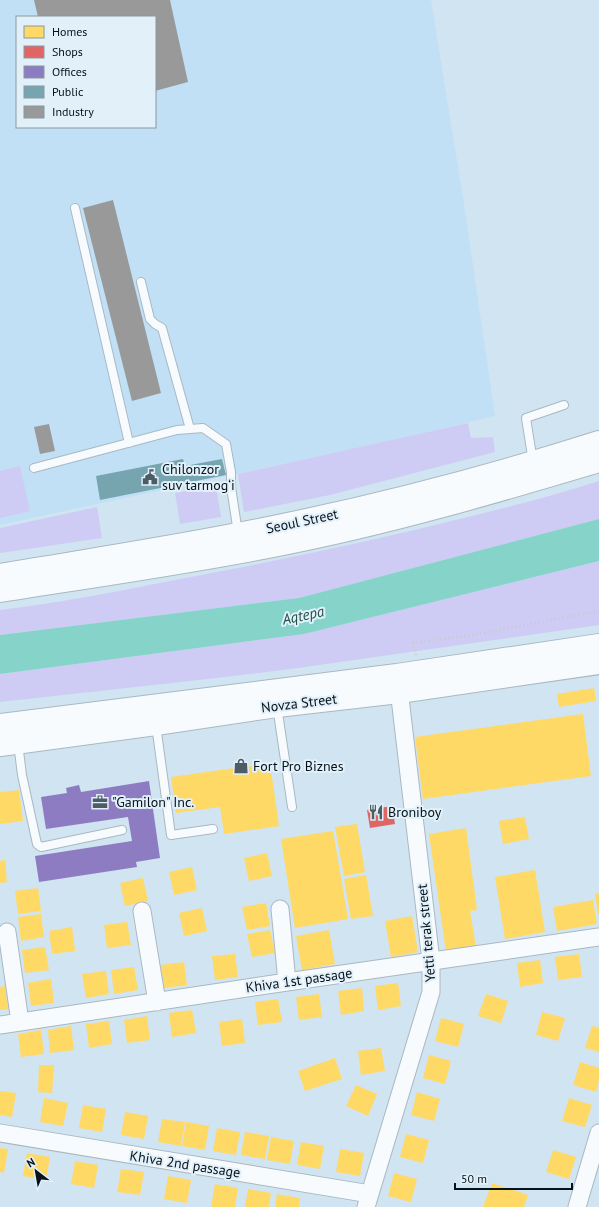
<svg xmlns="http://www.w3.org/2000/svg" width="599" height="1207" viewBox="0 0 599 1207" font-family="'PT Sans',sans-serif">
<rect width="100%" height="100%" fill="#d1e4f1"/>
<path fill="#c1e0f6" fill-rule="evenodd" d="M0,0H431L464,204L495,416L384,442L0,525ZM17,17H155V127H17Z"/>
<path fill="#cecbf4" d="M468,423L471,438L493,437L495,452L330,495L244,512L238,474Z
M20,466L30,511L0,518V471Z
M599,481V519L299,598L0,635V610C82,600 162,582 243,567C318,552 393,536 468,517C512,506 556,495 599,481Z
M216,486L221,517L180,524L175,493Z
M97,507L102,538L0,553V528Z
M599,561V625L298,668L208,679L0,702V674L304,634Z"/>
<path fill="#85d3c9" d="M599,519V561L304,634L0,674V635L299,598Z"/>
<path fill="#ffd966" d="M594,688L596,701L559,707L557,694Z
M583,714L591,776L423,799L415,737Z
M270,763L279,826L224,834L220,807L176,813L171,777Z
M19,790L23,821L0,824V792Z
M525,817L529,839L503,844L499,821Z
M357,824L365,872L344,876L335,827Z
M466,828L477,910L470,911L476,947L446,952L429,834Z
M333,831L348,919L295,928L281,839Z
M267,853L272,876L249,881L244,858Z
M5,860L7,882L0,883V861Z
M192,867L197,890L174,895L169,872Z
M535,870L545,932L505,939L495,877Z
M366,875L373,916L351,919L344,879Z
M143,878L148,901L125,906L120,883Z
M38,888L41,911L18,914L15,891Z
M599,893V914H598L595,894Z
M593,900L597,924L557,931L553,907Z
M266,903L270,926L247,930L242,907Z
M202,908L207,931L184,936L179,913Z
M41,914L44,937L21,941L18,917Z
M412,916L418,952L391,957L385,921Z
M127,922L131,945L107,948L104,925Z
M72,927L75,951L52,954L49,931Z
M270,930L275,953L252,957L247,934Z
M329,930L335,964L302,970L296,936Z
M45,947L49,970L25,973L22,950Z
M235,954L238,977L215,980L212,956Z
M579,954L582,977L558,980L555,957Z
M540,960L543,983L520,987L517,963Z
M184,962L187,985L164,988L161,965Z
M134,967L138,990L114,994L111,970Z
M106,971L109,994L86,998L82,974Z
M51,979L54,1003L31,1006L28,983Z
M398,983L401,1006L378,1010L375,986Z
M5,986L8,1009L0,1010V987Z
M362,988L364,1011L341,1015L338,991Z
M319,994L322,1017L299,1020L296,997Z
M486,994L508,1001L501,1023L478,1016Z
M278,999L282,1022L258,1025L255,1002Z
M192,1010L196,1033L172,1037L169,1013Z
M542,1012L565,1018L558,1041L536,1035Z
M147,1016L150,1040L127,1043L124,1020Z
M441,1018L464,1024L458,1047L435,1041Z
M242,1019L245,1043L222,1046L219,1022Z
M109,1021L112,1044L89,1048L86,1024Z
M71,1026L74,1050L50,1053L48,1030Z
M592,1026L599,1028V1052L585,1048Z
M41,1030L44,1054L21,1057L18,1034Z
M381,1048L385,1071L361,1075L358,1051Z
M429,1055L451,1061L445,1084L423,1078Z
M335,1058L342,1079L305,1091L298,1071Z
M580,1062L599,1068V1081L596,1092L573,1085Z
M39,1065H54L52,1093L38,1092Z
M356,1085L377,1094L368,1116L346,1106Z
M0,1091L16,1093L12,1117L0,1115Z
M417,1092L440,1099L434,1121L411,1115Z
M44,1098L68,1103L63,1126L40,1122Z
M569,1098L592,1105L585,1127L562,1121Z
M83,1105L106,1109L102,1132L79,1128Z
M125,1112L148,1116L144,1139L121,1135Z
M162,1119L185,1122L181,1146L158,1142Z
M186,1122L209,1126L205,1150L182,1146Z
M217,1128L240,1132L236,1155L213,1151Z
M245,1132L269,1136L265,1159L241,1155Z
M406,1134L429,1140L423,1163L400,1157Z
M271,1137L294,1141L290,1164L267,1160Z
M301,1142L324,1146L320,1169L297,1165Z
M0,1148L8,1149L4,1173L0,1172Z
M340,1149L364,1153L360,1176L336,1172Z
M553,1150L576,1157L569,1179L546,1172Z
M27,1153L50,1157L46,1180L23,1176Z
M75,1161L98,1165L94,1188L71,1184Z
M121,1169L144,1172L140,1195L117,1192Z
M394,1173L417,1179L411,1202L388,1196Z
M168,1176L191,1180L187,1203L164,1199Z
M492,1183L528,1195L524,1207H483Z
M215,1184L238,1188L235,1207H211Z
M248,1189L271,1193L269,1207H245Z
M277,1194L300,1198L299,1207H275Z"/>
<path fill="#e06666" d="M392,806L395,824L370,828L367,810Z"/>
<path fill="#8e7cc3" d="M149,781L160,858L136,862L137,867L39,882L35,856L132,841L128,817L46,829L41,797L67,793L66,788L79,785L81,792Z"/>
<path fill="#76a5af" d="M183,459L185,466L222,459L226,475L100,500L96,476Z"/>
<path fill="#999" d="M34,0H170L188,82L155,91V17H38Z
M113,200L161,393L132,401L83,208Z
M49,424L55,451L40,454L34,427Z"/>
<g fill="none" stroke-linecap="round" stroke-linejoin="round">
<g stroke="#a9b8c2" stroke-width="10">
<path id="service" d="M75,208L129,443
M141,282L150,319L155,324L162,328L190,429
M533,462L526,418L564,405
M34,468L177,430L203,428L226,444L231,472V487L238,533
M277,706L292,807
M156,725L171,835L213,829
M18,743L22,775L37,844L41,847L122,830"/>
</g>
<g stroke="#a9b8c2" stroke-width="19">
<path id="minor" d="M280,909L287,982
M142,911L157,1002
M7,932L20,1022
M0,1025L287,982L599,937
M0,1133L370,1194
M366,1207L431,992V961L398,681
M577,1207L599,1133"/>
</g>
<g stroke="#a9b8c2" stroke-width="24">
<path id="secondary" d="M0,575C94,559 189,545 283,525C389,503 495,475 599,442
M0,591C94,576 189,563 283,544C390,523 495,492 599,461
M0,725L397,675L599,645
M0,745L156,724L277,706L399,692L599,663"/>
</g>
<path stroke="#c6cace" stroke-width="2.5" stroke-dasharray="1 3" stroke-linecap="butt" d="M416,655L413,643L479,634L599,611"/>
<use href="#service" stroke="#f8fbfd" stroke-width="8"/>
<use href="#minor" stroke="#f8fbfd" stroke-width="17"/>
<use href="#secondary" stroke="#f8fbfd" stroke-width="22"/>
</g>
<defs>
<g id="civic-bare" transform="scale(1.2)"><path d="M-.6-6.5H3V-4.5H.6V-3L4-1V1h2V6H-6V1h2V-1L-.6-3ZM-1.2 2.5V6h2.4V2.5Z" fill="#4e5c66" stroke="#e2f0f9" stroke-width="2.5" paint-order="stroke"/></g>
<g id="shop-bare" transform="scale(1.2)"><path d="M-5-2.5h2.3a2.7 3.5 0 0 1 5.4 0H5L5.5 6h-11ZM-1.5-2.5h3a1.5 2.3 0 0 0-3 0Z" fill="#4e5c66" stroke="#e2f0f9" stroke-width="2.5" paint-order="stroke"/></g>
<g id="office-bare" transform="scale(1.2)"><path d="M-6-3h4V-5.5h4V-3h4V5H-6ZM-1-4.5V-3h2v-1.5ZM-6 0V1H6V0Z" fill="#4e5c66" stroke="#e2f0f9" stroke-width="2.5" paint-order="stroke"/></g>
<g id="restaurant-bare" transform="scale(1.2)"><path d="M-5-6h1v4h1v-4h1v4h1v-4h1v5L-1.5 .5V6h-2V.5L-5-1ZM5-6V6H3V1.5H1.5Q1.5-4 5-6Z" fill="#4e5c66" stroke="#e2f0f9" stroke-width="2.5" paint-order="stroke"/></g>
</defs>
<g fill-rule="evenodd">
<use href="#civic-bare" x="150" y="477"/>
<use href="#shop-bare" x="241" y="766"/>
<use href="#office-bare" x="100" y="802"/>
<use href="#restaurant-bare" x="376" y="812"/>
</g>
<g text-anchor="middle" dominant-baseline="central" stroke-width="4" stroke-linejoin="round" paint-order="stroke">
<g font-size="14" fill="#07131b" stroke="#e2f0f9" text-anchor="start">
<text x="162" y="469">Chilonzor<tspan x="162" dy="16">suv tarmog‘i</tspan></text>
<text x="253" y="766">Fort Pro Biznes</text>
<text x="112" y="802">"Gamilon" Inc.</text>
<text x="388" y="812">Broniboy</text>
</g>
<g font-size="14" fill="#07131b" stroke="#e2f0f9">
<text transform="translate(302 521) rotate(-12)">Seoul Street</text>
<text transform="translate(299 703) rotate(-7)">Novza Street</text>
<text transform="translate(426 933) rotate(-95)">Yetti terak street</text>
<text transform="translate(299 980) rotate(-8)">Khiva 1st passage</text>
<text transform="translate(185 1164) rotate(9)">Khiva 2nd passage</text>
</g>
<g font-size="15" font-style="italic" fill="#235048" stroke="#e2f0f9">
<text transform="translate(303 615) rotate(-12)">Aqtepa</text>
</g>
</g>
<rect x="16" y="16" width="140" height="112" fill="#e2f0f9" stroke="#8a98a0"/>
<rect x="24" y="26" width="20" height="12" fill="#ffd966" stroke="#8a98a0"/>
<text x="52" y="36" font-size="12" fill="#07131b">Homes</text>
<rect x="24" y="46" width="20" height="12" fill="#e06666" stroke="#8a98a0"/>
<text x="52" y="56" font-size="12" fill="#07131b">Shops</text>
<rect x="24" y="66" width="20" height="12" fill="#8e7cc3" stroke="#8a98a0"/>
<text x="52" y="76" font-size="12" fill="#07131b">Offices</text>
<rect x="24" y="86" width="20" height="12" fill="#76a5af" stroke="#8a98a0"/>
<text x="52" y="96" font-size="12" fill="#07131b">Public</text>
<rect x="24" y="106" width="20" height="12" fill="#999999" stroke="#8a98a0"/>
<text x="52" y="116" font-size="12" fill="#07131b">Industry</text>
<g transform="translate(36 1171) rotate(329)" stroke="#e2f0f9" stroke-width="3" paint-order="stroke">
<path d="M0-3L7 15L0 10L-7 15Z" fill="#07131b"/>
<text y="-6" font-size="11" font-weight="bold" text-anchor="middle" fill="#07131b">N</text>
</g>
<path d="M455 1183v6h117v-6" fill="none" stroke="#07131b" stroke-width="2"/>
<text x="461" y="1183" font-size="12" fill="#07131b" stroke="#e2f0f9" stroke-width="3" paint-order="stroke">50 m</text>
</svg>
